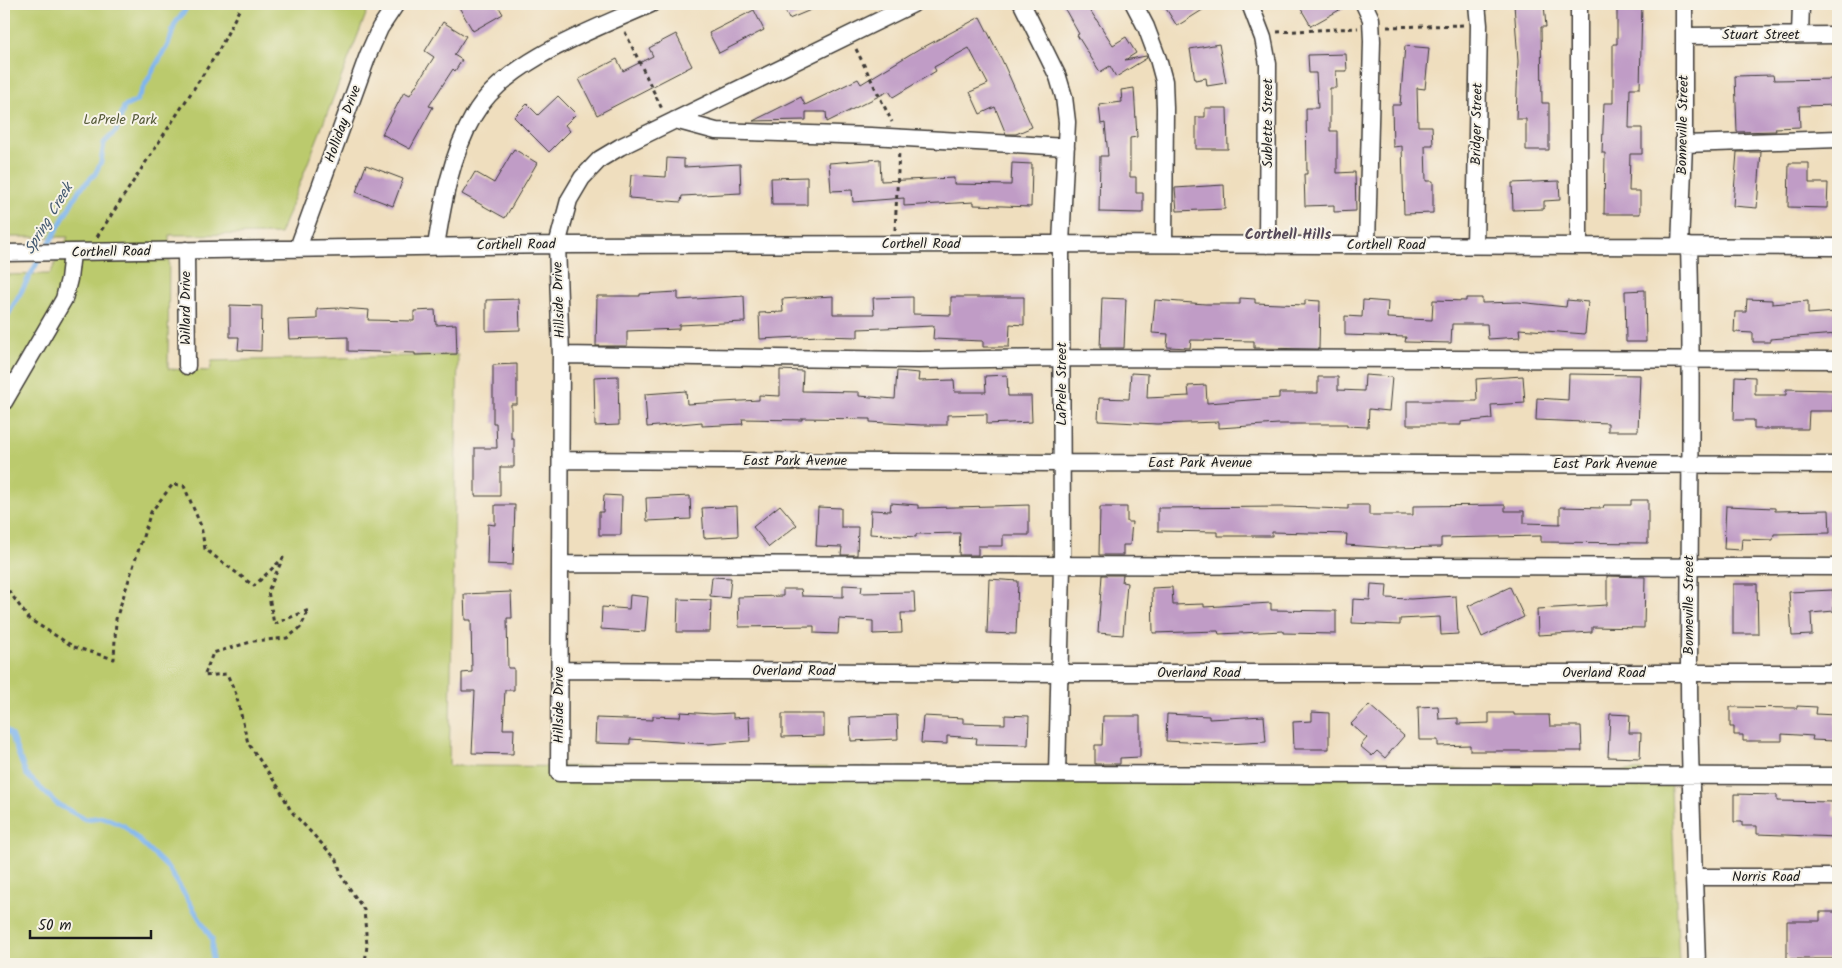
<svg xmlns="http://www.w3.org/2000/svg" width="1842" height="968" viewBox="0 0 1842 968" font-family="Kalam,sans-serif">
<rect width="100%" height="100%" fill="#f7f3e8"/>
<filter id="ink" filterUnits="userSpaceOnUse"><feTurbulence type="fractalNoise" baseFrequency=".02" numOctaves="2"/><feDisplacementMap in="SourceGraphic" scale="10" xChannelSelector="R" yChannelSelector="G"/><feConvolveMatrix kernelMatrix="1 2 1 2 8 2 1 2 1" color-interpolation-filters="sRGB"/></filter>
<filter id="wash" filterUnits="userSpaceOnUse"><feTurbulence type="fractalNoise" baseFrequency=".0096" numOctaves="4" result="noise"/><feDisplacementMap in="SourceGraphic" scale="20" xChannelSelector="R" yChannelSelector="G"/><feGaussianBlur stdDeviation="1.12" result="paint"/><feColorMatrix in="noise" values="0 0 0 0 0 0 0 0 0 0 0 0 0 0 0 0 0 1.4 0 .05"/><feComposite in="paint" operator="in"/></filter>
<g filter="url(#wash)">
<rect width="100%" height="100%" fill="#efdebe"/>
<path fill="#bbca6d" stroke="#6c7344" d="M4,4H370L280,234L169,235L168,369L210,371L212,361L458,355L449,766L1670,771L1679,964H4V275L50,274L68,237H4Z"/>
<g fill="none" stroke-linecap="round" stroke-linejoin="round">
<path stroke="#7eb5ee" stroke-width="5" d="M46,249L79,190L95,174L101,162L104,143L117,130L124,107L136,101L164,51C171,43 171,34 175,24C179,16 186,14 187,4
M4,322L41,256
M4,728L11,735L26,774L57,804L85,819L104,817L124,826L169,869L212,939V964"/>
</g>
<g id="blocks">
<path fill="#c09cc6" d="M457,4H497L503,14L473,31Z
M782,4H825L789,19Z
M1062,4H1086L1113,45L1126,37L1136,53L1125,60L1146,56L1147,58L1116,77L1110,66L1100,72L1077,35L1079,34Z
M1163,4H1212L1177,26Z
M1298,4H1350L1311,26Z
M1514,4H1544L1546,27H1541L1542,103H1549V150H1526V119H1516L1518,61Z
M1617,4H1642L1640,88H1630L1629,128H1642V154H1630L1629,191H1640V214H1604L1605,153H1602L1604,103H1613V44H1617Z
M754,10L764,30L719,53L709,33Z
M980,17L1002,60L1032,127L1016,134H1006L995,107L980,114L970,92L988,84L969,48L934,67L936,71L893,97L889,91L827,122L826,112H806V120L753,121L801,97L805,105L858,79L861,84L922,47V48Z
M443,22L466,36L454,55L462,60L455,71L453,69L429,106L433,107L410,149L382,134L404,92L410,95L434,57L425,51Z
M676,34L692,66L597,115L579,79L617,59L623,71L653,56L649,48Z
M1219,44L1226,83L1207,86L1206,78L1195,80L1190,49Z
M1405,46L1429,48L1425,89L1417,88L1418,126H1432L1433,145H1425L1426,181H1433V213L1404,214L1402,146L1393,147L1392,105H1400Z
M1346,54L1347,71H1336L1337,88H1330V131H1337V173L1355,172L1356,211L1334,212V205L1305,206L1304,174H1307L1306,108H1318L1316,73H1309L1308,55Z
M1773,75L1774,80L1837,79L1838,105L1799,106L1800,127L1775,128L1776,131L1737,132L1735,76Z
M1134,88L1137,137L1130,138V177H1136V193H1143V213L1099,212L1100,156H1108L1105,123L1101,124L1099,105L1122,102L1121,90Z
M558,96L576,114L565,125L570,131L549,152L514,117L527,104L538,115Z
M1205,108H1227L1228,149H1196V117H1205Z
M514,149L537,163L505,218L462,194L475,172L494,183Z
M1737,152H1761L1757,208L1733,206Z
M667,158L684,159V167L740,164L741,193L682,196L681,202L629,198L631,175L666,177Z
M880,159L881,181L954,178V184L1011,185L1012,163L1032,164L1031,207L974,205V202L904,206V198L853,202L852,190L831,191L829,163Z
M1789,163H1809V183H1828L1827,208L1788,207Z
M366,165L403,179L393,206L356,192Z
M807,177V205H772L771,178Z
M1559,181L1560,200L1544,201V209L1513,210L1512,183Z
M1224,185L1225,209L1177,211L1175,188Z
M1645,290L1646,342H1626L1625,291Z
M678,292V300L744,296L745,322L679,325V329L627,331V346H596L597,296H640V294Z
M833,296V314H874L873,298L913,297V314L951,315V297H1024V325L1010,324L1009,347H983V341L933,339L934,326L858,329V337L820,336L760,339L759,313L783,312L782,299Z
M1102,298L1126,299L1124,348H1100Z
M1240,298L1255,299V303L1305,305V300L1320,301L1319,349L1254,348V341L1191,340L1190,348L1167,347L1168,334L1152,333L1155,300L1205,304H1240Z
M1466,298H1482V303L1518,302L1566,307L1567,300L1588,302L1585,334L1519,329L1520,337L1488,339L1487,324H1452L1451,343L1405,342L1406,337L1345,335V316L1362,317L1363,300L1388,302L1387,318L1432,320L1433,300L1466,301Z
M519,299L520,330L486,331V300Z
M1747,299L1772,300V304L1808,301V314L1836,312L1837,334L1770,339V342H1753V333L1734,332L1735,312H1746Z
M230,305L262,306L261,351L238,350L239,337H230Z
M340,308L369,310L368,320L414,321V311L435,310L436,325L456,324L457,354L415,355V353L348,351V337L289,339L288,320L317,319V309Z
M517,364V404H511V438H514V467H500V496H475V448H497L496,423H493V365Z
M780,370L803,371L802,391L859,392V396L895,399L897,371L919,373L918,381L954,380L955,392H986L985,376L1007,375L1008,396H1031L1032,422L987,424V414L947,415V425H921L870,422V419L802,418V420L742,419L743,424L702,426V422L647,427L645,394L686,391L687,404L759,400V395L780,396Z
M1131,373L1148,374L1147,398L1189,396L1188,386L1206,385L1207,403L1279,398V393H1318V377H1338V390L1364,391L1365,375L1392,377L1389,411L1369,409L1368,427L1347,426V424H1279L1219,428V422L1157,424L1098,421L1099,398L1129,399Z
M1569,374L1640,375L1638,431H1608V423L1536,420L1537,398L1568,400Z
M618,376L619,425L595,426L594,377Z
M1523,376L1525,403L1491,405L1492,419L1461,422V425H1407V401H1477L1476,379Z
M1735,376L1755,377V395H1786V389L1834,390L1833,411H1809L1808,429H1754V420H1734Z
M604,495L622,496L621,535H599V512H603Z
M690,496L691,519L647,521L646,498Z
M1631,500H1648V543L1541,542V536L1441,538V547L1390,548L1346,545L1347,534L1272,532V536H1217V532L1158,531V508L1284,507L1348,509V505H1369V515H1413V506L1505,505V511H1524V523L1560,524V507L1603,508L1604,505H1631Z
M891,503L918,505V508L1029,505V535H1003V546H978V555H959L960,533L916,534V537L870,534L871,510L890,511Z
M495,505H515L513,565L487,564L488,524L495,525Z
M780,505L797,525L769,547L753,527Z
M737,506L738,536L704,538L702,508Z
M1726,506L1775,508V511L1829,510L1830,533L1774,534L1773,540L1742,539L1741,550L1724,549Z
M818,507L841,508V527H858L857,555H841L842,547L816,546Z
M1100,507H1127V522H1132L1130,545H1123V555H1099Z
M1102,575H1123L1122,582L1127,583L1123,635L1098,633Z
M1607,576L1645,577L1644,628L1592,627V632L1538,635L1537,609L1607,605Z
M712,577L731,578L729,598L710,596Z
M989,579L1018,581L1016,634L987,633Z
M1371,584L1387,585L1386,598L1411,599L1456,596L1458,634L1441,635L1440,617L1400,619V625L1352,623L1353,599L1370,600Z
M1733,584H1757L1758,634H1733Z
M843,585L862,586L861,593L914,592L915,613H901L902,633L873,634V621L839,619L838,634L814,633V626L739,627L738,597L783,596V589H801L802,596L843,597Z
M1172,587L1173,605L1204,604V607L1271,603V610L1336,611V634L1283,633V631L1219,634L1218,631L1153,633L1152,588Z
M1510,587L1524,617L1482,637L1468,606Z
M1833,590L1834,611L1811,613L1812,635L1792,636L1789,592Z
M511,592L512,618H507L508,668H514V690H505L503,729H514L513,754L472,753L475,691H462V673L472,672L471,620H465L464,594Z
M630,595L648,597L645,632L601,629L602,607L629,609Z
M678,599L711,600L710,632H677Z
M1369,705L1404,736L1385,758L1377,751L1372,756L1360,746L1367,738L1351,724Z
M1438,706L1439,719L1458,718V724L1489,723V713H1514V715H1549L1550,726H1581L1582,751H1470V745L1438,746V740H1419L1418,707Z
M1797,706L1817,707L1816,714L1836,715L1834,741L1812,740L1813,736L1782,734V741H1743V735H1734V727H1730V707L1797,708Z
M681,712L713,714L733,713V718L749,717L750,741L709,744L630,739V744L595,743L596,718L653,720V716L680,717Z
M1312,712L1329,713V749H1294L1293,722L1312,721Z
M782,714H824V736L782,737Z
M1167,714L1209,716V719L1264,716L1266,742L1226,744L1166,741Z
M1610,714L1630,715L1629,733H1641L1640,758L1608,757Z
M897,715L898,739L851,741L850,717Z
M1005,715L1029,716L1028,745L976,744L977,738L947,736V744L921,743L923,716L963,718V723L1005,724Z
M1103,716H1140V757L1120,758V764H1095V745H1102Z
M1734,794L1777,795V801L1834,802V816L1838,817V837L1757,834V826H1742V822H1734Z
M1820,912H1838V959H1787V921H1820Z"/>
</g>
</g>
<g filter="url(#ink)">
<use href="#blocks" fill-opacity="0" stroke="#3c3934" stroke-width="1"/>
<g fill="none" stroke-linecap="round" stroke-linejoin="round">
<g stroke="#3c3934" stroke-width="19">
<path id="minor" d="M913,4L620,147L600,159L582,178L569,200L557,245L561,355L559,773L1838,776
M1022,4L1058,77L1064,97L1067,122L1061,244L1062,566L1057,774
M1134,4L1146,27L1158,59L1164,81L1165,108L1164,244
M1250,4L1263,38L1268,64L1267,245
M1364,4L1371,19L1372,41L1367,245
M1800,35L1801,4
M1684,36L1838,35
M675,120L716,131L871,136L1066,147
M1684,144L1838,139
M1475,245L1479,25L1477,4
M1579,245V4
M436,246C443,202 451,155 474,115C504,61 597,28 651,4
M1680,246L1684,144V4
M1689,246C1693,388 1689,531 1689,673C1689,770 1694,867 1697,964
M298,248L368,55L380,28L396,4
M186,250L187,366
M4,253L557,245L1061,244L1838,247
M561,355L918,360L1062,358L1838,360
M4,402L64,299L69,279L72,253
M561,460L1062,463L1838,465
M560,564L1838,567
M559,670L1060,673H1838
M1694,877H1838"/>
</g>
<path stroke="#3c3934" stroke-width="3" stroke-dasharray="4 4" stroke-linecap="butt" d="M1387,27L1465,25
M625,32L662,109
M1277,32L1358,28
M856,49L892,122
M895,230L899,151
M97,237L219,50L242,4
M4,584L29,619L74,647L114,659L116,619L151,512L173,484L184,486L201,526L205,549L254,586L283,558L268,591L274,624L309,610L300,628L287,638L254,641L213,653L204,676L227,674L236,694L248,743L279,788L291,811L337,860L342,877L364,910L367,945L365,964"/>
<use href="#minor" stroke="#fff" stroke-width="16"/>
</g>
</g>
<g text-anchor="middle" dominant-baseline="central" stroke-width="4" stroke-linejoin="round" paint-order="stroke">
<g font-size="14" fill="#1c1c1c" stroke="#f7f3e8">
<text x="1761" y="35">Stuart Street</text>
<text transform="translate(1268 123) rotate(-90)">Sublette Street</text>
<text transform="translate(343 124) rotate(-70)">Holliday Drive</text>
<text transform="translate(1477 124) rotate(-89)">Bridger Street</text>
<text transform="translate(1683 125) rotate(-89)">Bonneville Street</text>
<text x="921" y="244">Corthell Road</text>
<text transform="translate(516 245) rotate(-1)">Corthell Road</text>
<text x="1386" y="245">Corthell Road</text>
<text transform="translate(111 252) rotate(-1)">Corthell Road</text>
<text transform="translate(559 300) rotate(-92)">Hillside Drive</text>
<text transform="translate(186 308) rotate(-90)">Willard Drive</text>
<text transform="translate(1062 384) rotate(-90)">LaPrele Street</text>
<text x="795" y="461">East Park Avenue</text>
<text x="1200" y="463">East Park Avenue</text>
<text x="1605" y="464">East Park Avenue</text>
<text transform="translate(1689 605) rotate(-90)">Bonneville Street</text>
<text x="794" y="671">Overland Road</text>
<text x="1199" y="673">Overland Road</text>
<text x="1604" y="673">Overland Road</text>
<text transform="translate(559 705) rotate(-90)">Hillside Drive</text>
<text x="1766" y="877">Norris Road</text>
</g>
<g font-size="14" fill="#545938" stroke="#f7f3e8">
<text x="120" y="120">LaPrele Park</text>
</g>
<g font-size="15" font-style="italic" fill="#435970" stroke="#f7f3e8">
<text transform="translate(49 219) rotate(-59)">Spring Creek</text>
</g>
<g font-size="15" font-weight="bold" fill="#554958" stroke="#f7f3e8">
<text x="1288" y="235">Corthell Hills</text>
</g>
</g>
<rect width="1842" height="968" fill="none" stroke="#f7f3e8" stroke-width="20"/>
<path d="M30 930v8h121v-8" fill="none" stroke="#1c1c1c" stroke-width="2.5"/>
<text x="38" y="930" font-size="15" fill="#1c1c1c" stroke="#f7f3e8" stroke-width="4" paint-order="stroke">50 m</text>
</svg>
